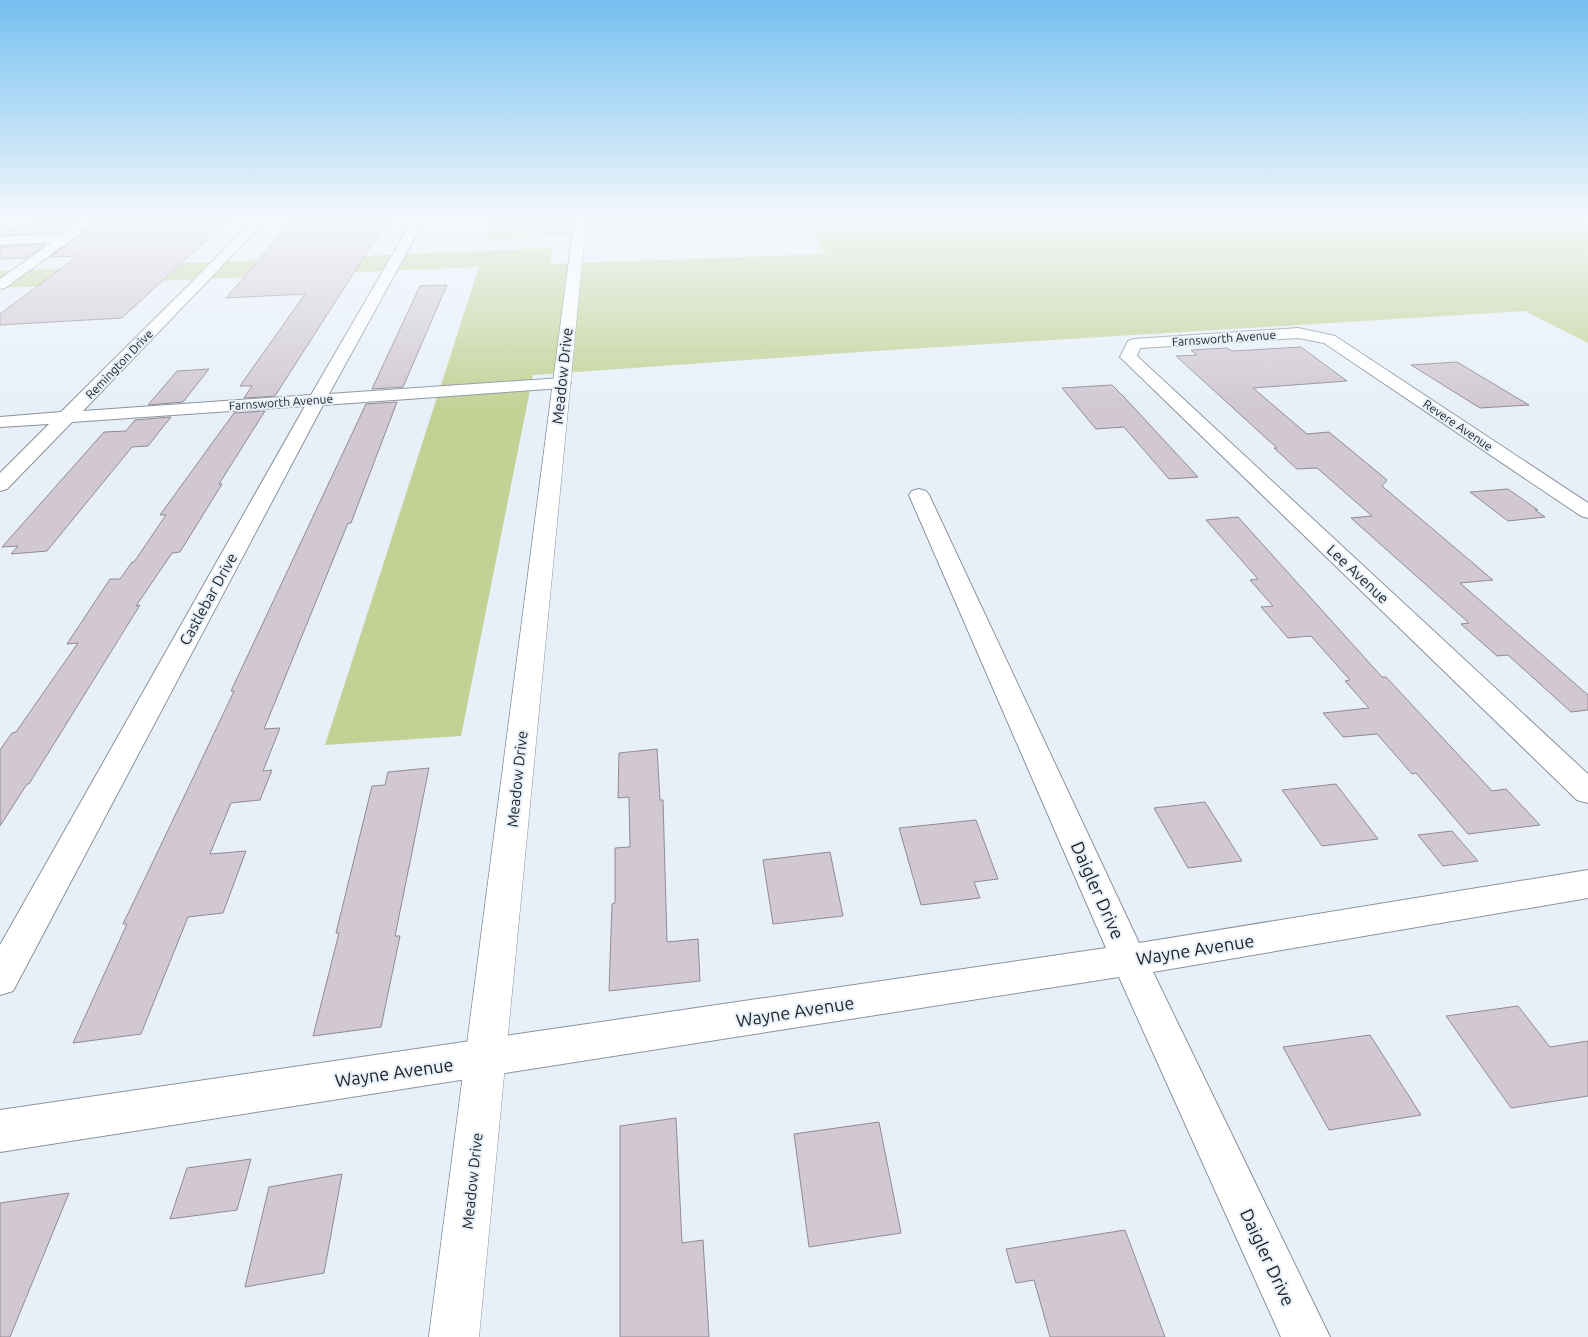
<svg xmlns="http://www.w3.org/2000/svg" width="1588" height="1337" viewBox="0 0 1588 1337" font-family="Ubuntu,sans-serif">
<rect width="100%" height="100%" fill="#e7f0f9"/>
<path fill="#c4d195" d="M491,221H1588V343L1525,311L875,351L533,375L461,736L325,745L479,267L0,288V271L553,248L550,264L825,254L810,226L485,239Z"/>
<path fill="#d1c8d2" stroke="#928a93" d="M81,221L63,232L2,235L14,228H25L34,222Z
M99,221H227L122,318L0,325V314L78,256L50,257Z
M292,221H387L275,396L244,398L252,386H240L305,294L226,298Z
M46,244L26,258L0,259V247Z
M447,285L403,387L372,389L420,286Z
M1301,347L1347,381L1253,388L1307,434L1329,432L1387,480L1382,486L1493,580L1460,583L1588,695V710L1571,712L1508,655L1497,656L1461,624L1469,623L1351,518L1372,516L1317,468L1297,469L1274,448H1277L1176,356L1197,355L1191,350L1227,348L1232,351Z
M1457,362L1529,405L1480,408L1411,365Z
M209,369L183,402L148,405L177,371Z
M1112,385L1124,397L1198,477L1169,479L1124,427L1096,429L1062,388Z
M397,402L351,523H348L264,729L280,728L263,771L272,770L260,800L231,803L210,854L246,851L223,913L188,917L141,1034L73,1043L127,924H123L193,778L234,691H231L366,404Z
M265,411L219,484H222L180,552L172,553L136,606L140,605L29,784H27L0,826V750L12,733L16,732L78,643L67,644L110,579H120L132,562H134L166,515H160L234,413Z
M171,417L148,446L132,447L47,551L11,554L18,546L2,547L104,432L126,431L135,420Z
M1508,489L1538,510H1535L1545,517L1508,521L1470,492Z
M1238,517L1382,677H1386L1492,791L1506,789L1540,825L1468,834L1416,773L1412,774L1377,734L1343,737L1323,713L1369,708L1345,681L1350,680L1311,636L1288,638L1261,607L1273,606L1250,580L1258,579L1206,520Z
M657,749L660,800H663L667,942L698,939L700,981L609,991L612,904L615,903V848L630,847L629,797L618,798L619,753Z
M429,768L395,936H400L381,1027L313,1036L339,933H336L372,786L385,785L388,772Z
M1336,784L1378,839L1322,846L1282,790Z
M1205,802L1242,861L1188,868L1154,808Z
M976,820L998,879L974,882L980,898L921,905L899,828Z
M1452,831L1478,861L1443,866L1418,835Z
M830,852L843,916L773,924L763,860Z
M1518,1006L1550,1047L1588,1041V1096L1511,1108L1446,1016Z
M1370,1035L1421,1115L1329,1130L1283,1047Z
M676,1118L682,1243L703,1240L709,1337H620V1126Z
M879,1122L901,1233L809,1247L794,1134Z
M251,1159L237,1210L170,1219L187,1168Z
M342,1174L324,1273L245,1287L269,1187Z
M69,1193L10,1337H0V1203Z
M1125,1230L1165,1337H1050L1034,1280L1016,1283L1006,1249Z"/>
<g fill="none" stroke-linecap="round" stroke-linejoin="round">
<g stroke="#8b939c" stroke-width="2">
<path id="street" d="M84,221H97L5,288L0,289V279L52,242L0,245V237L64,234Z
M253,221H265L83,411L311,395L412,221H424L329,394L562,378L568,379L571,383L568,387L562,388L323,405L13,991L0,995V945L305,406L72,422L7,489L0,491V473L49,424L0,427V417L61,412Z
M1298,328L1335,336L1588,503V518L1581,516L1324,343L1298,338L1140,348L1137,356L1588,774V803L1577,800L1120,357L1128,341L1134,339Z
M919,489L926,491L929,495L1139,943L1588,870V898L1153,972L1330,1337H1281L1119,977L0,1152V1110L1106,948L909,495L912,491Z"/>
</g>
<g stroke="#8b939c" stroke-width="1">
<path id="secondary" d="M574,221H586L479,1337H429Z"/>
</g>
<use href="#street" fill="#fff" fill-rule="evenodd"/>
<use href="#secondary" fill="#fff" fill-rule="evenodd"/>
</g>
<linearGradient id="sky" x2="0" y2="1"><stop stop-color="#75c0f0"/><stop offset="0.54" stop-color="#f4f8fc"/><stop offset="1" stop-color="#f4f8fc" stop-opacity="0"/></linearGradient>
<rect width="1588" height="408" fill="url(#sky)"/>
<g text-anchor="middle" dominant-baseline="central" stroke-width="4" stroke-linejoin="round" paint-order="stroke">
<g font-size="12" fill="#1e2125" stroke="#e7f0f9">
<text transform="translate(1224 338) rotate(-4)">Farnsworth Avenue</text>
<text transform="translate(119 364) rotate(-46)">Remington Drive</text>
<text transform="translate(281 402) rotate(-4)">Farnsworth Avenue</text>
<text transform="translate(1458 425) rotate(34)">Revere Avenue</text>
</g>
<g font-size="15" fill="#1e2125" stroke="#e7f0f9">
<text transform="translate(562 376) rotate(-84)">Meadow Drive</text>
<text transform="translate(1358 574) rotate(43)">Lee Avenue</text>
<text transform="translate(208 599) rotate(-61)">Castlebar Drive</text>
<text transform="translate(517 779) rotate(-84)">Meadow Drive</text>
<text transform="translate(472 1181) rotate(-84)">Meadow Drive</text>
</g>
<g font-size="18" fill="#1e2125" stroke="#e7f0f9">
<text transform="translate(1098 890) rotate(66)">Daigler Drive</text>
<text transform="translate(1195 949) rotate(-9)">Wayne Avenue</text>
<text transform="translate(795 1011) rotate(-9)">Wayne Avenue</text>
<text transform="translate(394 1072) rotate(-8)">Wayne Avenue</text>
<text transform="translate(1268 1257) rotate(65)">Daigler Drive</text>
</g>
</g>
</svg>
